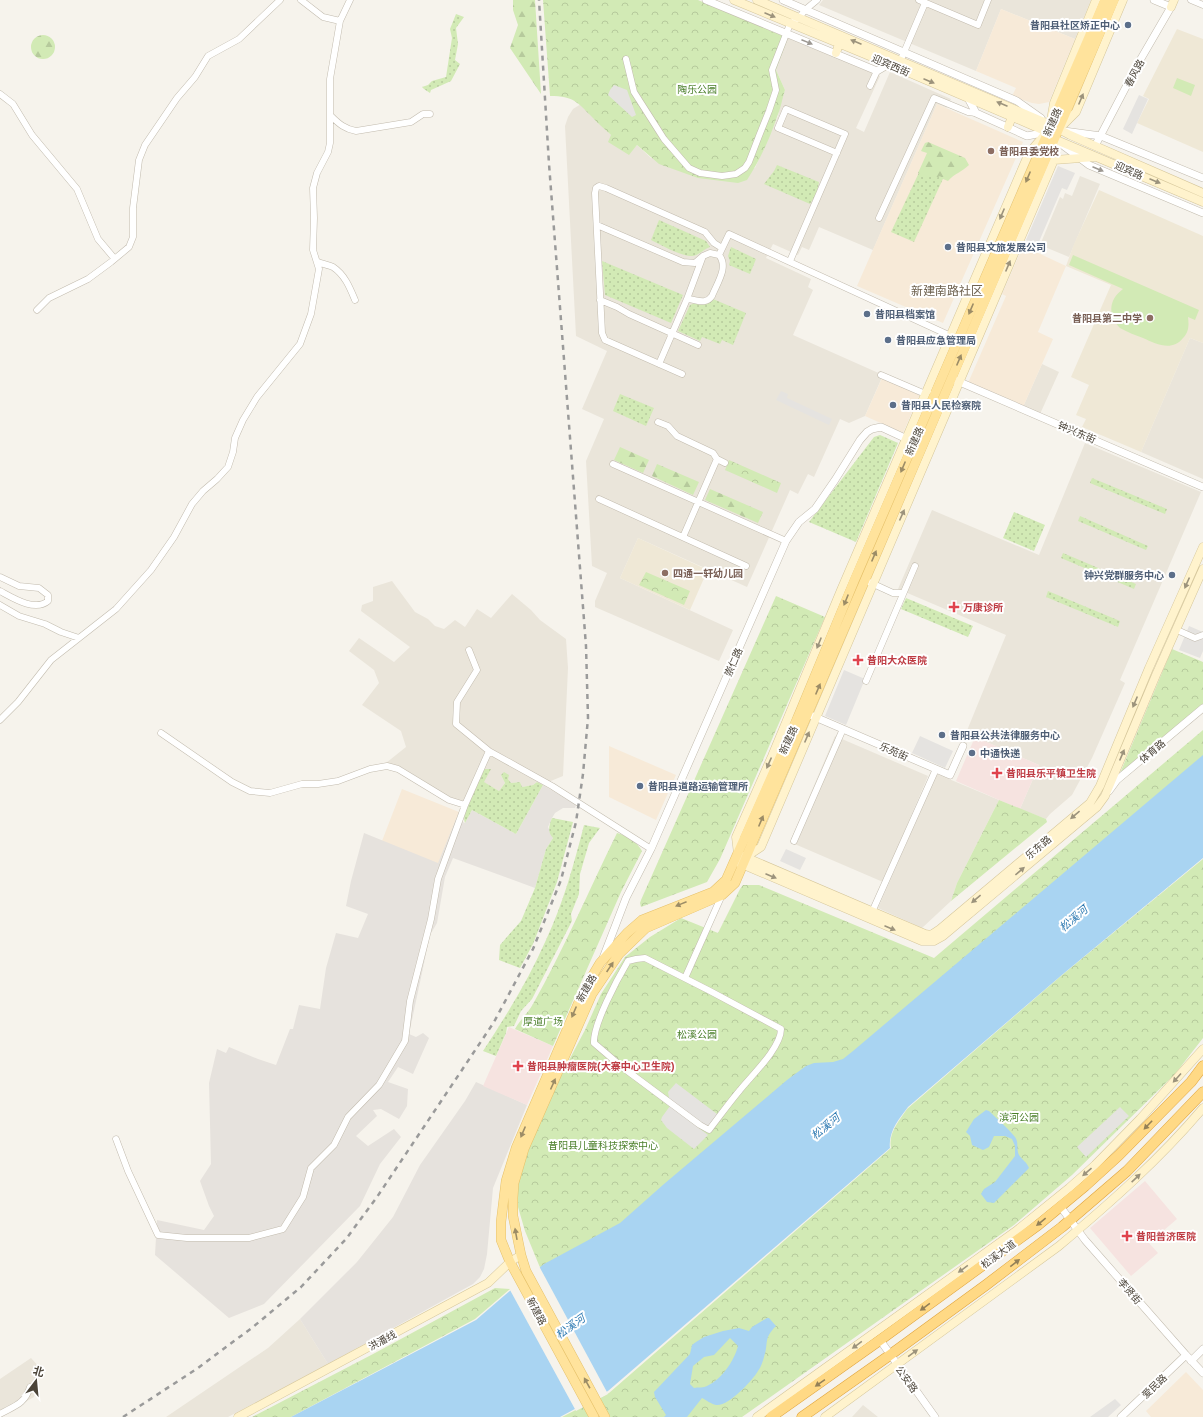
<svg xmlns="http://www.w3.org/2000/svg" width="1203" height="1417" viewBox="0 0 1203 1417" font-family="'Golos Text','Noto Sans SC',sans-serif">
<defs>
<pattern id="grass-dots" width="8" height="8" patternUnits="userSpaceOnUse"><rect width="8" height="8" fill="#d2eab5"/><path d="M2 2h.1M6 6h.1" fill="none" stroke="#b6ca9c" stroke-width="1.8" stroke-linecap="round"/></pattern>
<pattern id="forest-firs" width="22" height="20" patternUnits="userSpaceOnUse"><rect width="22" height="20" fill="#d2eab5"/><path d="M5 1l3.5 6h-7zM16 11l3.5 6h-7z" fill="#b6ca9c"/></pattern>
<pattern id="park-crowns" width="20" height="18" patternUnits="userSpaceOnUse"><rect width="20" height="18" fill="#d2eab5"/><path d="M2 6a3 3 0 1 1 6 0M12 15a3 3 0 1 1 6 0" fill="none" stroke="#b6ca9c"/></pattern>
</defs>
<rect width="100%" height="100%" fill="#f6f3ec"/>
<path fill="#eae5da" d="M823,0H1091L1075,39L1001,9L976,71L819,5Z
M788,38L880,76L856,128L864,132L890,72L951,99L947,108L937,104L873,250L819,227L809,250L802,247L798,255L773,244L766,258L811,279L808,287L813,290L793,335L883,375L865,416L849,423L840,419L814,477L808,474L798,494L790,490L747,587L638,538L620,578L733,630L719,661L595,607V601L607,573L592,566L586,461L604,419L582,409L607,351L576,336L565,126L568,117L573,109L581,104L629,154L637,145L651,158L755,168L778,116L781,101L785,90L776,70Z
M1080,176L1100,184L1069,257L1040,245L1060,197L1063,199L1065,193L1072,196Z
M1190,338L1203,343V479L1141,452Z
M1042,364L1059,372L1040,414L1023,407Z
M1085,443L1201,492L1120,680L1125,683L1092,758L1072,795L1050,814L1046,819L1020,809L1039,765L966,733L1006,635L898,589L932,510L1039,555Z
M392,581L415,612L428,619L435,626L444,629L455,620L465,627L477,609L491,618L512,594L531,610L540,620L566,639L568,668L563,776L541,785L537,782L533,785L522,787L520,782L511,783L508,779L501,775L505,783L499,791L483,782L484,769L478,767L465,799L461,802L451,798L403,768L386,763L406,747L401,731L362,705L379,683L374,670L349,651L359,638L394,662L410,647L361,611L362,605L373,601V587Z
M835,736L928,776L883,882L790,842Z
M937,774L999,800L957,883L951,901L922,928L878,908Z
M300,1319L328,1364L228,1417H166L268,1348Z
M31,1358L41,1369L34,1397L0,1416V1379Z
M863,1405L878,1417H852Z"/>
<path fill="#f7ead8" d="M1001,9L1075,39L1049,102L1039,104L1032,103L1012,96L1016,88L976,71Z
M937,104L1023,142L943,323L857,286Z
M1023,246L1066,266L1038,332L1053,339L1023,407L968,383L1006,296L1002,294Z
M882,378L920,394L903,433L865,416Z
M609,746L676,775L656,820L609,797Z
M402,789L459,812L438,864L382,841Z
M1186,1372L1203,1390V1417H1151L1146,1411Z"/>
<path fill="#e6e2dd" d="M543,785L576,805L575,808H563L555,813L552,818L548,827L553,838L546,849L535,888L453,858L445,877L437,923L430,935L409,1034L416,1037L423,1033L429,1038L413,1074L398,1067L388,1082L408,1089L407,1106L399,1119L381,1109L373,1110L377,1116L356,1136L368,1146L394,1129L401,1137L380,1164L360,1206L264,1304L229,1318L155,1255L157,1220L204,1230L214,1216L209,1206L200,1181L211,1164L209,1083L217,1049L226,1053L229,1047L258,1059L276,1065L290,1029H293L299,1005L320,1009L326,968L336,933L358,938L368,914L346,906L351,881L364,833L438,863L456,819L465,823L472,810L516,834Z
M476,1082L527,1105L493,1188L487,1254L484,1269L480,1277L473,1284L328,1364L300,1319L357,1262L393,1217L420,1165L465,1101Z"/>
<path fill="#efe8d6" d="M1177,29L1203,39V152L1137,123L1149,99L1143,96Z
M1099,190L1203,236V343L1190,338L1141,452L1082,427L1086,419L1076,415L1089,385L1071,377L1111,285L1066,266L1074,244Z
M638,538L710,571L707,576H705L690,610L620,578Z"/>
<path fill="#f6e3e0" d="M975,737L1039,765L1020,809L956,781Z
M509,1027L553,1046L527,1105L483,1086Z
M1145,1181L1177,1219L1149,1243L1158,1253L1131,1276L1090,1228Z"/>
<path fill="url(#grass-dots)" d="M456,14L464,17L456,28L458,44L455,60L460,64L451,81L431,90L430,93L424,89L422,87L428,85L432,81L446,77L452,38L450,29Z
M931,147L953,157L914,242L891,232Z
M777,165L819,182L817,193L810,204L764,184L774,171Z
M659,220L706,241L710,247C704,249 699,255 693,256C682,257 661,245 651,240Z
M731,247L756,259L750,274L729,265L730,261L728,256Z
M602,261L683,295L671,323L605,295Z
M713,299L746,313L733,345L722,340L720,344L702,337L700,341L678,331L690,305L695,303C703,304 708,306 713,299Z
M620,394L654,408L646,426L613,411Z
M880,435L898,443L856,542L809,522L874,437Z
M1092,478L1167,509L1165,514L1090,483Z
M1014,512L1045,525L1034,551L1003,538Z
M1080,516L1148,546L1146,550L1078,521Z
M1063,553L1136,584L1134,589L1061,558Z
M1048,591L1120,621L1118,627L1046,597Z
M906,598L973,626L968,637L901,609Z
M484,769H491L484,782L499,791L505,783L501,775L504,772L509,775L508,779L511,783L520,782L522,787L533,785L537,782L543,785L516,834L472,810L465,823C460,812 478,781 484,769Z
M552,818L573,822L557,882L533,944L520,968L499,960L500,945L521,921L535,888L546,849L553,838C547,831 549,826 552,818Z
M584,825L600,828L589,843L580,874L579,894L571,914L572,921L532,999L521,1011L514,1026L507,1027L506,1033L496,1056L483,1051C506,1016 529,979 546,940C563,904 574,864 584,825Z"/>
<path fill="url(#forest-firs)" d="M513,0H535L541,94L510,48L518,25L513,10Z
M31 47a12 12 0 1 1 24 0a12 12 0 1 1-24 0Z
M928,142L965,158L969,165C962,172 955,173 948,181L943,179L940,176L936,178L918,173L927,153L921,151L925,143Z
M620,447L649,460L643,473L614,460Z
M657,464L699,482L693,495L652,476Z
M710,489L763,512L758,523L705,500Z"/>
<path fill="url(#park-crowns)" d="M543,0H698L788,38L776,70L785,90C782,99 781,108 777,117C770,138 759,162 747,180L738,183L698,178L659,164L637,145L629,155L608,142L611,135C605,129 598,124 593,118C577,102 574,96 550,96Z
M729,460L781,483L777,493L725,470Z
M646,572L690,591L684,605L639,585Z
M776,596L825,617L720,859L707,882L641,907L640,903L641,900Z
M1172,649L1203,662V706L1118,778Z
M1203,730V762L951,979L663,1199L541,1270L525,1231L518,1207V1183L526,1156L549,1098L585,1030L601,994L625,957L650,937L681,918L718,933L740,889L743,885H759L934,958Z
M999,800L1046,819L1047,822L951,901L957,883Z
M617,833C626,835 638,843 642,851L621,892L553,1046L515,1029C520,1020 528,1013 533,1004C564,949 589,890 617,833Z
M1203,859V1038L1175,1074L1072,1175L1014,1225L742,1417H562L609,1393L891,1148C888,1133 899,1121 907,1109L1062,975Z
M495,1288L510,1289L475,1319L291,1417H252L375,1353Z"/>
<path fill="#d2eab5" d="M1177,78L1195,85L1191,96L1173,88Z
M1073,255L1199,310L1195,320L1188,317C1189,325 1189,332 1183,338C1172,352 1156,344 1143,338C1135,335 1127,332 1120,328C1107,315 1109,299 1123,289L1069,265Z"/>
<path fill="#e5e3e0" d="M614,85L627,90L636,115L632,117L608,95L610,90Z
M1139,95L1148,99L1132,134L1123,129Z
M1058,166L1075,173L1067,190L1062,188L1038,244L1026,240Z
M781,391L788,394L787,398L832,419L829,425L776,400Z
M1189,626L1203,632V651L1200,658L1179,650Z
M844,670L865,679L846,725L825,716Z
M920,736L953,751L945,768L912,753Z
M786,849L806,858L800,870L780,861Z
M676,1083L717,1114L711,1124L706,1126L672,1102L669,1098L668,1092Z
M670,1106L708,1135L694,1149L667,1128L661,1120L662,1117Z
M1120,1107L1129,1116L1086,1157L1077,1147Z
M1115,1399L1121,1405L1108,1417H1090Z"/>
<path fill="#a9d4f2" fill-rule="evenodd" d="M1203,755V858L1063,974L908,1107C899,1119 888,1132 890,1148L608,1391L560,1417H291L476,1320L511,1290L544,1264L620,1223L664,1184L787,1080L806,1066L814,1063L833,1062L843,1059L853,1051Z
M986,1110L989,1111C997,1119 1008,1128 1015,1137C1019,1142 1016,1149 1019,1155C1022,1160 1027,1162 1029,1168L994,1203L987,1202L981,1194L984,1189L995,1182L1015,1156V1146L1012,1139L1005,1136H994L989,1147L983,1150L972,1145L970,1136L966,1132L974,1119Z
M767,1318H769L776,1326C763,1339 769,1342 764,1357C763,1361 761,1367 758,1371C753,1380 728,1407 716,1405C711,1404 706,1400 702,1398L687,1417H664L666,1415L655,1397L654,1392L690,1354L692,1345L696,1342L704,1337L723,1331L739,1328L749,1331L752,1327ZM730,1338L738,1346C734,1361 722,1379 707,1386C704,1388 698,1387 694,1388L690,1384L693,1366L704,1357L714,1355Z"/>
<path fill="#f6f3ec" d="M539,1266L608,1394L576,1411L510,1290V1288Z"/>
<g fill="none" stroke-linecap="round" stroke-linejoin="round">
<g stroke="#c2bbae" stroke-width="7">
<path id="minor" d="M301,0L323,17L340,21
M919,0L978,25L988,0
M1191,0L1203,5
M626,59L634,92L664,139L689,168L700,173L722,176L736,174L745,168L749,162L759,136L769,111L776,90L772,70L790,24L799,18L805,10L817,0
M899,64L925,3
M870,86L877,71
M0,94L13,104L32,135L77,189L98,239L114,258
M331,116C339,124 345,129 356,131L411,122L423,114H430
M879,218L934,98L968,112L976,113
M597,225L683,262L695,263L703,256
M719,255L729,234L953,337
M790,261L845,134L786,109L778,128L837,153
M318,262C322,264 329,265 333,267C345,275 350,288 355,300
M600,300L617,307L629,314L698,345
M37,310L49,298L88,279L111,262L129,247L133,237V208L139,160L145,145L177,98L195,77L208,56L239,39L280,0
M659,364L687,299C696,299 705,306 712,296C717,283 729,267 719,255L710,253L703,256L687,299
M682,374L605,340L602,333L595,193L596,188L599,186L606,188L705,232L714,243L722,248
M881,375L923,393L928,391
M658,422L668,426L677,436L713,453L717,459L725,463
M613,464L786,541
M599,499L746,566
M683,537L717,459
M0,577L19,586L39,588L48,595V601C35,612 13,598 0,591
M869,582L893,593H903
M0,605L19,616L45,624L61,632L79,638
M1177,630L1195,638L1203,635
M469,650L477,670L457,702L456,724L489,751L552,786L651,849
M866,681L915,566
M0,720L18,702L51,660L116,609L151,570L174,537L192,504L203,491L217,479L228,467L233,452L235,438L243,420L257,397L300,344L311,314L319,269L313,250L314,218L313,188L317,173L328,152L330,143V79L340,21L350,0
M161,733L232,782L250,791L270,793L302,784H318L338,781L370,769L387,766L398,769L449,800L465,805
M794,841L843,729
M872,912L936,769
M645,958L710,991L781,1029C781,1048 751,1076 740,1090C729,1103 719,1117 709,1130L700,1125L622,1067L594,1043C593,1024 618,978 628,961L636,959Z
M685,978L722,895
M116,1139L128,1171L158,1235L187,1238H249L283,1229L303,1197L311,1168L334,1145L348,1117L379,1085L405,1041L410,1001L431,919L438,879L465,805L489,751
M0,1414C14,1406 25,1404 30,1387"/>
</g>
<g stroke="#c2bbae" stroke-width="8">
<path id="tertiary" d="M706,0L877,71L889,64
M783,0L1017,101L1041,118
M968,98L976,113L1027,136L1047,132
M1064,131L1101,136L1203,178
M1061,144L1089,165L1203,213
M1095,146L1139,62L1171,7L1154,0
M955,380L1203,487
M808,714L950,775L963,746
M1109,791L1117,780L1203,708
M603,958L626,898L651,849L786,541L799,522L815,509L835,480L860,440L867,432L872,429L881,427L922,446
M1060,1206L1085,1240L1186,1355L1203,1373
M880,1340L935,1417
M1191,1361L1203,1349
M1121,1417L1186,1355"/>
</g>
<g stroke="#d6c79b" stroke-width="9">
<path id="secondary" d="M734,0L889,64L1036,127L1047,132L1054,139L1203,202
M757,0L1051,125L1070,135L1203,193
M1171,7L1174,0
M836,53L839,44
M1051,120L1054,103L1096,0
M1008,127L1012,117
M1060,128L1076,112L1123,0
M1046,133L1029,153L841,590L772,756L736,837L738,854L925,934L931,935L940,929L1090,803L1100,786L1149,668L1203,547
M1054,160L1095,157
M746,857L761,847L1054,160V142
M737,862L922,941H934L943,936L1097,807L1105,796L1156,675L1203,569
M238,1417L488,1283L510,1262L521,1255
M757,1417L1016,1231L1069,1188L1095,1165L1140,1119L1203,1049
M825,1417L1059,1246C1110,1203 1160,1159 1203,1108"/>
</g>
<g stroke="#e6c16a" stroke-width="10">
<path id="primary" d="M594,1417L510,1262L501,1240V1222L506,1181L516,1148L584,990L600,963L627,933L642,920L713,892L726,880L800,712L854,581L1105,0
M605,1417L526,1271L521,1255L513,1216V1198L514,1183L524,1149L592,994L619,954L646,928L722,895L735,883L1114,0"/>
</g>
<g stroke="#e0a43c" stroke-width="11">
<path id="trunk" d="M771,1417L880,1340L1038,1225L1085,1186L1119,1155L1191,1082L1203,1066
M802,1417L890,1355L986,1285L1062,1227L1127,1171L1203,1092"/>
</g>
<use href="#minor" stroke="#fff" stroke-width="6"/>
<use href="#tertiary" stroke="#fff" stroke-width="7"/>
<use href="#secondary" stroke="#fff3cd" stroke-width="8"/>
<use href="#primary" stroke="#ffe39c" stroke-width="9"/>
<use href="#trunk" stroke="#ffd985" stroke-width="10"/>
<path stroke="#9a9a9a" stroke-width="2.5" stroke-dasharray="5 5" stroke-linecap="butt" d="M123,1417L198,1368L253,1327L301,1287L346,1239L377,1197L494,1022L533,949L561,880L576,822L583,774L588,718L586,646L549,164L539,0"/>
</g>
<defs><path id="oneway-solid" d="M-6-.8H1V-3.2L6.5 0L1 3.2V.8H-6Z"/></defs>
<g fill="#9c937c">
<use href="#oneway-solid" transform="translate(770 15) rotate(23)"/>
<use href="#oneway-solid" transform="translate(856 42) rotate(-157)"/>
<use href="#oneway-solid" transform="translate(929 81) rotate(23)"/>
<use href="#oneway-solid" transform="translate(1081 99) rotate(-67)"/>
<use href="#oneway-solid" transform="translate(1002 104) rotate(-157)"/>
<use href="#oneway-solid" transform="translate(1155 181) rotate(23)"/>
<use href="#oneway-solid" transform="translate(1002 214) rotate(113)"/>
<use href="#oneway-solid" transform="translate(1008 266) rotate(-67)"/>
<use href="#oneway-solid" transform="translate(902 515) rotate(-66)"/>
<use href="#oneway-solid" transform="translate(1187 583) rotate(114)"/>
<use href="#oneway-solid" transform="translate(819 643) rotate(112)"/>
<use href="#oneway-solid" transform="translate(1135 702) rotate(113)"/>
<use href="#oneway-solid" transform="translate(807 737) rotate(-67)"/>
<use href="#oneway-solid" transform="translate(1122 755) rotate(-67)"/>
<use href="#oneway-solid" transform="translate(769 763) rotate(114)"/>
<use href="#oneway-solid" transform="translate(1075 815) rotate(140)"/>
<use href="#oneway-solid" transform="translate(1020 871) rotate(-40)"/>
<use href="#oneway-solid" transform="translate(771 876) rotate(23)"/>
<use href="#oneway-solid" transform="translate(976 899) rotate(140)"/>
<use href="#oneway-solid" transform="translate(890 928) rotate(23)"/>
<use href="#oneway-solid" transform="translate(1177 1078) rotate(132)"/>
<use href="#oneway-solid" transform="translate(1087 1172) rotate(139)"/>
<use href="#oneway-solid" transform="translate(1136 1178) rotate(-43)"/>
<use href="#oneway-solid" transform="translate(963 1269) rotate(144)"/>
<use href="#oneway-solid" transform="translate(857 1345) rotate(144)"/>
<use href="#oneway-solid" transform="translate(913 1353) rotate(-36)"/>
</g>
<g fill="#9c9892">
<use href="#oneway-solid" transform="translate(807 42) rotate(22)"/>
<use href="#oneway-solid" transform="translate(1098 169) rotate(23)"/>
</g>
<g fill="#9c8c66">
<use href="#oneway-solid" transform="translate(1028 177) rotate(113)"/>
<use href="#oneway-solid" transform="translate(971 309) rotate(113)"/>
<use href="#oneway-solid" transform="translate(959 360) rotate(-67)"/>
<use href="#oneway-solid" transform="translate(903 467) rotate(113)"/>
<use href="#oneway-solid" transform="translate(874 556) rotate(-67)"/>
<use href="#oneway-solid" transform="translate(846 600) rotate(112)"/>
<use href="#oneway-solid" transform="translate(818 689) rotate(-67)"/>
<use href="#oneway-solid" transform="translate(761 821) rotate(-67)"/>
<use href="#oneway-solid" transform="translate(681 904) rotate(158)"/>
<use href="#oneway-solid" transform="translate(610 967) rotate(-56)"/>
<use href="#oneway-solid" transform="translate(574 1012) rotate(113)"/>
<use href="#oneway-solid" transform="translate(553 1084) rotate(-66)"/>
<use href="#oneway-solid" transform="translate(523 1132) rotate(113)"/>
<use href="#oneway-solid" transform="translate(516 1234) rotate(-100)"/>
<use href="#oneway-solid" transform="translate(587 1383) rotate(-119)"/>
</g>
<g fill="#938057">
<use href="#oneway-solid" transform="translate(1148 1125) rotate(134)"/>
<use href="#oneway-solid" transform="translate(1041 1222) rotate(141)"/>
<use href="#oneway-solid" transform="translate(1015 1263) rotate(-38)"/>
<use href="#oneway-solid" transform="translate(925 1307) rotate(144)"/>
<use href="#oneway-solid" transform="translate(820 1383) rotate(145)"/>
</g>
<g fill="#5c6f8a" stroke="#fff" stroke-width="1.5">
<circle cx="1128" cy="25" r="4"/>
<circle cx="948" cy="247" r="4"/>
<circle cx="867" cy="314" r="4"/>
<circle cx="888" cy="340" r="4"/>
<circle cx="893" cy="405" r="4"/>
<circle cx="1172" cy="575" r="4"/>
<circle cx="942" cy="735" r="4"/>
<circle cx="972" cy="753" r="4"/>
<circle cx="640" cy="786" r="4"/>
</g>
<g fill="#8d6e63" stroke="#fff" stroke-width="1.5">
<circle cx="991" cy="151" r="4"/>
<circle cx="1150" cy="318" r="4"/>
<circle cx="665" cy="573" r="4"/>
</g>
<g fill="#e0444e" stroke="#fff" stroke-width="1.5">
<path d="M952 601h4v4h4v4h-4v4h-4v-4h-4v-4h4z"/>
<path d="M856 654h4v4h4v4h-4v4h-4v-4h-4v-4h4z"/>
<path d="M995 767h4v4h4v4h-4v4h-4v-4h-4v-4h4z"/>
<path d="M516 1060h4v4h4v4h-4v4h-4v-4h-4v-4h4z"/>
<path d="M1125 1230h4v4h4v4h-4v4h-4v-4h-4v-4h4z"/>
</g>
<g text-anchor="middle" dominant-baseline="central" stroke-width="4" stroke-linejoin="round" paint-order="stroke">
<g font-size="10" font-weight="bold" fill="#4e5e75" stroke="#fff" text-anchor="start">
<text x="1120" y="25" text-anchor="end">昔阳县社区矫正中心</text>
<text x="956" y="247">昔阳县文旅发展公司</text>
<text x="875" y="314">昔阳县档案馆</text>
<text x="896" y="340">昔阳县应急管理局</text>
<text x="901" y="405">昔阳县人民检察院</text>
<text x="1164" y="575" text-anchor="end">钟兴党群服务中心</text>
<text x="950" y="735">昔阳县公共法律服务中心</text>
<text x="980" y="753">中通快递</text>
<text x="648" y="786">昔阳县道路运输管理所</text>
</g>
<g font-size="10" fill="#4b4439" stroke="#fff">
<text transform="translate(891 65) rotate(23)">迎宾西街</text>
<text transform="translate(1134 73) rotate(-62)">春风路</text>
<text transform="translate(1052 122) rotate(-67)">新建路</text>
<text transform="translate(1129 170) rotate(23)">迎宾路</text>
<text transform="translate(1077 432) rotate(23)">钟兴东街</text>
<text transform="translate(914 441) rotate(-67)">新建路</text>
<text transform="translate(733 662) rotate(-67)">崇仁路</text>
<text transform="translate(788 740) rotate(-66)">新建路</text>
<text transform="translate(894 751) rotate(23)">乐苑街</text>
<text transform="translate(1152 751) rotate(-40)">体育路</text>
<text transform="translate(1038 847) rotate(-40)">乐东路</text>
<text transform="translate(586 988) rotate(-61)">新建路</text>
<text transform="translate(998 1254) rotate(-36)">松溪大道</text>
<text transform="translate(1130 1291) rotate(49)">李贤街</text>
<text transform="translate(537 1311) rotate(62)">新建路</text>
<text transform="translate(382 1340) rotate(-28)">洪潘线</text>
<text transform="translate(907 1379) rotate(54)">公安路</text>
<text transform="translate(1154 1386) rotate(-44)">爱民路</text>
</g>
<g font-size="10" fill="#4a7f2a" stroke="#fff">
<text x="697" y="89">陶乐公园</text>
<text x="543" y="1021">厚道广场</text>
<text x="697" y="1034">松溪公园</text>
<text x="1019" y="1117">滨河公园</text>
<text x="603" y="1145">昔阳县儿童科技探索中心</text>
</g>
<g font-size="10" font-weight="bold" fill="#785e54" stroke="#fff" text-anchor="start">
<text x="999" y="151">昔阳县委党校</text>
<text x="1142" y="318" text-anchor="end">昔阳县第二中学</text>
<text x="673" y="573">四通一轩幼儿园</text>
</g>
<g font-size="10" font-weight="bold" fill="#be3a42" stroke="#fff" text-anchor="start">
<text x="963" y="607">万康诊所</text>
<text x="867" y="660">昔阳大众医院</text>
<text x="1006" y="773">昔阳县乐平镇卫生院</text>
<text x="527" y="1066">昔阳县肿瘤医院(大寨中心卫生院)</text>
<text x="1136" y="1236">昔阳普济医院</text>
</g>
<g font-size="11" font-style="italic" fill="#2e7ab2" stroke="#fff">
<text transform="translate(1073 918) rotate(-40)">松溪河</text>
<text transform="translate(825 1126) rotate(-39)">松溪河</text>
<text transform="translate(570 1326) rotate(-35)">松溪河</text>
</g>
<g font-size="12" fill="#6e6250" stroke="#fff">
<text x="947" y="290">新建南路社区</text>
</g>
</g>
<g transform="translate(36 1381) rotate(16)" stroke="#ffffff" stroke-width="3" paint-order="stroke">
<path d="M0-3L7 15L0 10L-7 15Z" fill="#4b4439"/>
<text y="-6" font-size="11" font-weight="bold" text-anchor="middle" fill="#4b4439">北</text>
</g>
</svg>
